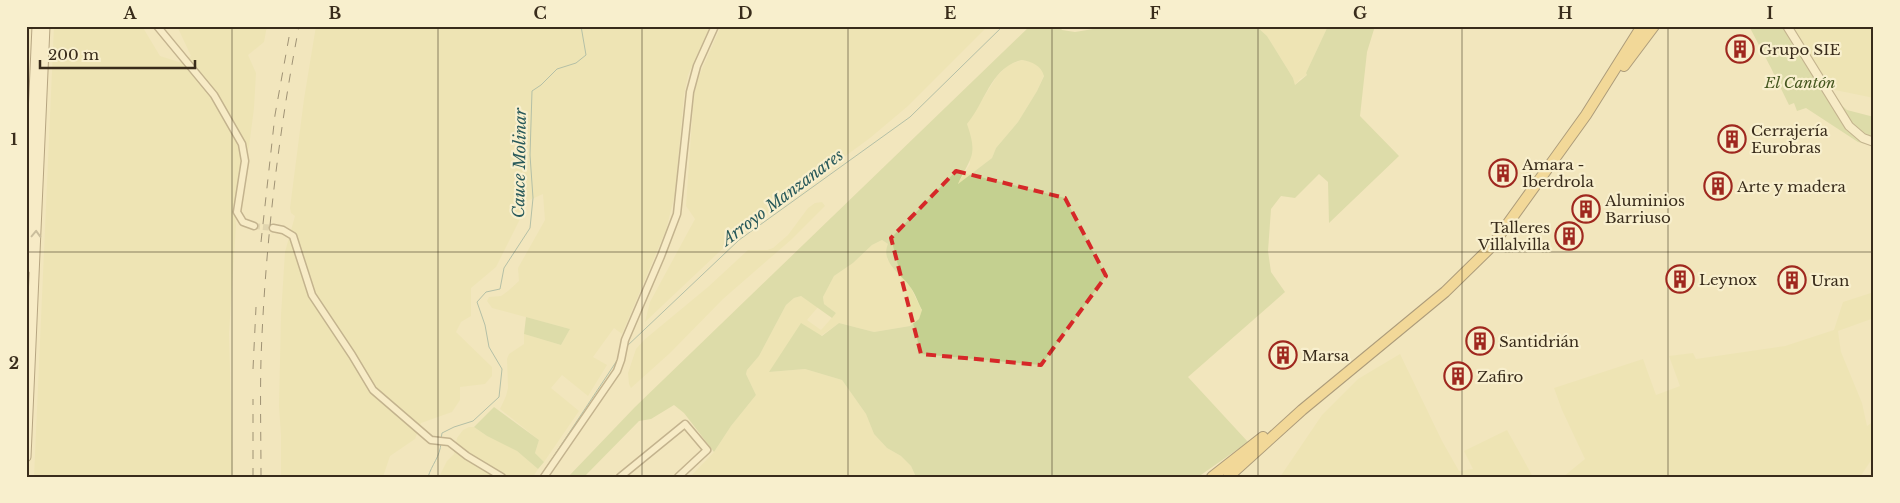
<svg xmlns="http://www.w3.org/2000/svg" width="1900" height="503" viewBox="0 0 1900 503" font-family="'Libre Baskerville',serif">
<rect width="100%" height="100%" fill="#f2e6bd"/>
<path fill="#e8e3a9" d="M54,26H142L160,56L179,62L191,56L177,26H267L264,42L248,55L256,73L254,108L249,147L243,160L234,208L236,225L229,334L233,477H34Z
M316,26H710L688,75L684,95L675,194L666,230L622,334L614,328L593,357L607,365L588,396L562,375L551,388L579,411L544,462L535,453L539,440L500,409L506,396L508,388L507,359L509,354L524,344V334L561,345L570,329L492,308L487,301L489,297L501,296L508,291L519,281L518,268L545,220L543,194L523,203L522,215L496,267L471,288V316L461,322L456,332L492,367V376L485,384L460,387V400L452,412L421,423L415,439L390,456L383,477H281V435L279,406L281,315L285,252L295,216L291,213L290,208L304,99Z
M721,26H988L908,106L870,138L735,237L645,322L650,302L695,219L686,206L694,93L699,76Z
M1256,26H1328L1306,73L1307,75L1300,79L1295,85L1293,78L1267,36Z
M1794,26H1874V98L1830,89L1795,35Z
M1022,60L1035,63L1044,73V75L1037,91L1018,122L996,148L992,158L957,185L970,164L967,124L997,76L1008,65Z
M822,202L825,206L792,239L723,299L670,353L631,388L629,384L628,373L636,349L644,340L708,287L748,250H767L773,248L788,235L808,208L815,203Z
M882,240L888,244L887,259L911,288L922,311L919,319L910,326L874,332L839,323L770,372L805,369L842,380L866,414L874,434L887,448L901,456L911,466L916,477H690L714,452L731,426L756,395L746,374L747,370L759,356L786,305L794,298L801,296L818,307L807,320L821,330L836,313L824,304L823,297L834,276L853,263L872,245Z
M1874,292V318L1838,331L1841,352L1862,403L1867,426L1874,421V456L1860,477H1563L1585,459L1562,410L1554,388L1643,359L1656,395L1680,386L1669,356L1693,353L1696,359L1785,346L1834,330L1843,302Z
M1400,354L1442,441L1459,471L1473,469L1464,451L1507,430L1533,477H1280L1322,415L1358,379Z
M469,427H474L487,436L506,445L517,451L538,469L533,477H439L447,461L454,454L457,438L463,430Z"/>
<path fill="#c4d090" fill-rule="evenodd" d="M1030,26H1059L1062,30L1075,32L1111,26H1256L1267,36L1293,78L1295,85L1307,75L1306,73L1328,26H1375L1367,52L1360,116L1399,156L1329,223L1328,182L1319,174L1295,198L1281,196L1271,209L1268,251L1271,272L1285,292L1188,377L1248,442L1198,477H916L911,466L901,456L887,448L874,434L866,414L842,380L805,369L769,372L801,323L822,336L839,323L874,332L910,326L919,319L922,310C918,303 916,295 911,288C902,274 880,263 888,244L882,240L872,245L853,263L834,276L823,297L824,304L836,313L832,318L801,296L794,298L786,305L759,356L747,370L746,374L756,395L731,426L714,452L684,413L674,405L651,419L639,421L584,477H568L635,407ZM1022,60C1032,62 1041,65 1044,76L1037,91L1018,122L996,148L992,158L958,184C971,156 978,156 967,124C985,103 991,67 1022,60Z
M1749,26H1794L1795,35L1840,104L1847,110L1874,117V146L1858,142L1806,108L1797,111L1794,103L1789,105L1771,68Z
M526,317L570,329L561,345L524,334Z
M494,407L539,440L535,453L544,462L538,469L517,451L487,436L474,427Z"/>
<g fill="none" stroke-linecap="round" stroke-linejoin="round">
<path stroke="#68918a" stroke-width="1" d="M626,347L739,240L910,117L1003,26
M441,439L442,433L454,427L473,421L499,397L502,369L489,347L485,325L477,302L486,292L500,289L504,268L530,228L533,198L530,155L532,91L541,85L557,69L576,63L586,55L581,26
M428,477C432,464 440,457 441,443
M540,477L618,359"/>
<path stroke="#cdc19d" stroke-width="6" stroke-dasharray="6 3" stroke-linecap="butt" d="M254,226L273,228"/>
<g stroke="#8b7654" stroke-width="9">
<path id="minor" d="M157,26L214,95L242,144L245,161L237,212L243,222L254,226
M273,228L283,230L293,236L312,295L352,355L373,390L431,440L449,442L467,456L502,477
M544,477L617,371L621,360L625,340L661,256L677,214L690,92L697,66L715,26
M620,477L685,424L707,450L678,477"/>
</g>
<g stroke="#8b7654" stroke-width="10">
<path id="tertiary" d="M1787,26L1849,126L1863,138L1874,142"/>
</g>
<g stroke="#6d5638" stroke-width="11">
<path id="secondary" d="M26,269L37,26
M26,457L45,26"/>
</g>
<g stroke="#584329" stroke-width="12">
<path id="trunk" d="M1624,66L1654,26
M1212,477L1263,437
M1228,477L1302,410L1445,292L1491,247L1586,115L1642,26"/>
</g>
<use href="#minor" stroke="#fcf2d1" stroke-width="6"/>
<use href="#tertiary" stroke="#fcf2d1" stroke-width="8"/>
<use href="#secondary" stroke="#fcf2d1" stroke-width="9"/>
<use href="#trunk" stroke="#f2c86a" stroke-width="10"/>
<path stroke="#392c1b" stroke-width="1" stroke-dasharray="9 9" stroke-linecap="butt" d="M261,242L275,115L291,26
M253,369L256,307
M253,477V399
M261,477C261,437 260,398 261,359C265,247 278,136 299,26"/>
</g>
<defs><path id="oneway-chevron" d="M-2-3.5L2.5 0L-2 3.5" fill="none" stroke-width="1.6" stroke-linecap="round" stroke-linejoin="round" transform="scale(1.25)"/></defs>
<use stroke="#9a8f76" href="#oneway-chevron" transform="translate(36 234) rotate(-88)"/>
<path d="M0 0H1900V503H0ZM956,171L1065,198L1106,276L1041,365L921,354L891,238Z" fill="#f2e6bd" fill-opacity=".55" fill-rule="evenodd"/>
<path fill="none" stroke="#d62828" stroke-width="4" stroke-dasharray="10 6" stroke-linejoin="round" d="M956,171L1065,198L1106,276L1041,365L921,354L891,238Z"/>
<path fill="none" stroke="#392c1b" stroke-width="1" stroke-opacity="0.55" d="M232,26V477M438,26V477M642,26V477M848,26V477M1052,26V477M1258,26V477M1462,26V477M1668,26V477M26,252H1874"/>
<defs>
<g id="building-ring" transform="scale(1.4375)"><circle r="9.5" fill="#f8efcd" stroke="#9f281f" stroke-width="1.5"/><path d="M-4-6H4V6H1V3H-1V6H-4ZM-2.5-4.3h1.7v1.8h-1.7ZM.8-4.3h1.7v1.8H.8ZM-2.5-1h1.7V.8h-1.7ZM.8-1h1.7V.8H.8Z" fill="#9f281f"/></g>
</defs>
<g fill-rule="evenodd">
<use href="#building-ring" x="1740" y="49"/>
<use href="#building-ring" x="1732" y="139"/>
<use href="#building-ring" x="1503" y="173"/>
<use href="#building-ring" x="1718" y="186"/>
<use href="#building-ring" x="1586" y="209"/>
<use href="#building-ring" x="1569" y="236"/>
<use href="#building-ring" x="1680" y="279"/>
<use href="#building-ring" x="1792" y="280"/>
<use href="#building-ring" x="1480" y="341"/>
<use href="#building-ring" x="1283" y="355"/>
<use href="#building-ring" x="1458" y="376"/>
</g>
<g text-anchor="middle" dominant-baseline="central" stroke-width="4.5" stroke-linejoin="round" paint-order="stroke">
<g font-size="15" fill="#392c1b" stroke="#f8efcd" text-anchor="start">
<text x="1759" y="49">Grupo SIE</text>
<text x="1751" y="130">Cerrajería<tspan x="1751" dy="17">Eurobras</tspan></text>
<text x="1522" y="164">Amara -<tspan x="1522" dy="17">Iberdrola</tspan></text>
<text x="1737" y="186">Arte y madera</text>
<text x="1605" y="200">Aluminios<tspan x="1605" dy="17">Barriuso</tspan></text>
<text x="1550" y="227" text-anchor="end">Talleres<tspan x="1550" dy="17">Villalvilla</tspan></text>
<text x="1699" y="279">Leynox</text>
<text x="1811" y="280">Uran</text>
<text x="1499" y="341">Santidrián</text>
<text x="1302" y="355">Marsa</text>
<text x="1477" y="376">Zafiro</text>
</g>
<g font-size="15" font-style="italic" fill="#45571f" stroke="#f8efcd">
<text x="1800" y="82">El Cantón</text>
</g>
<g font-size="16" font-style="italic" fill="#28595a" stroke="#f8efcd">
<text transform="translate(519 163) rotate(-89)">Cauce Molinar</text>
<text transform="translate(782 197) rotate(-37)">Arroyo Manzanares</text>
</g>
</g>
<rect width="1900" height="503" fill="none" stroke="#f8efcd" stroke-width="55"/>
<path d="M40 60v8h155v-8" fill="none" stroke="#392c1b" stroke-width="2.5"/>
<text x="48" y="60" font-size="15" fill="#392c1b" stroke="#f8efcd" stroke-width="4" paint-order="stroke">200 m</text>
<rect x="28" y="28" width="1844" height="448" fill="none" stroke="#392c1b" stroke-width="2"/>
<g font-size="16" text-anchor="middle" font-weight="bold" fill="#392c1b">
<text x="130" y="19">A</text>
<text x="335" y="19">B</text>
<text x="540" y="19">C</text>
<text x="745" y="19">D</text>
<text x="950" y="19">E</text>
<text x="1155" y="19">F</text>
<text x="1360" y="19">G</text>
<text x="1565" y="19">H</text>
<text x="1770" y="19">I</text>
<text x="14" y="145">1</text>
<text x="14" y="369">2</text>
</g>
</svg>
